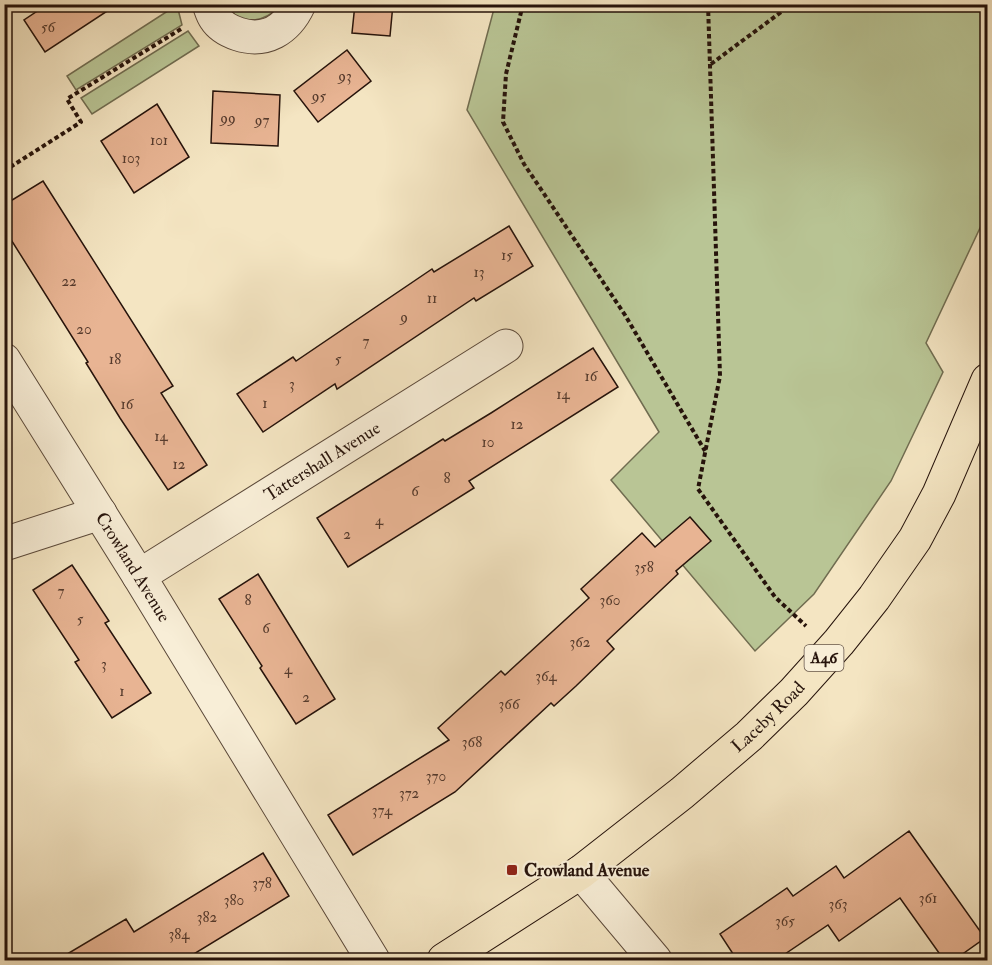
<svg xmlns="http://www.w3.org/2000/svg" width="992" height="965" viewBox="0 0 992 965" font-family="'IM FELL Double Pica',serif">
<rect width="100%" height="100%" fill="#f4e5c2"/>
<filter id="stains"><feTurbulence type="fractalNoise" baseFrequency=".00333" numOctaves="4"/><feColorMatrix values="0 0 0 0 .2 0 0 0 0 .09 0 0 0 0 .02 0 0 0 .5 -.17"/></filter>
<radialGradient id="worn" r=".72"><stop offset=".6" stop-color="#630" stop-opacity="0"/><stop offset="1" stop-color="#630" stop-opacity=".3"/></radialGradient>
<path fill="#b9c595" stroke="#706c50" stroke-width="1.5" d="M177,5L182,25L76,90L67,76Z
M227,5H279C268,23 237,27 227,5Z
M495,5H987V213L926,343L943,372L891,481L814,594L755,651L611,480L659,432L467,110Z
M188,31L199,46L92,114L81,98Z"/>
<path fill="#e8b493" stroke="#26130b" stroke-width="1.5" d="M48,4H118L45,52L24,20Z
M355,4H393L390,36L352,33Z
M347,50L371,81L318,122L294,91Z
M213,91L280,95L278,146L211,143Z
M157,104L189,157L134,193L101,141Z
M43,181L173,386L161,393L207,465L168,490L120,418L86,363L88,362L10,238H4V205Z
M509,226L533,266L476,301L474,298L337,389L335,384L263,432L237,394L293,357L296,361L432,269L434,272Z
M593,348L618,387L469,481L474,488L348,567L317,518L443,439L445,441L491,413Z
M690,517L711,541L676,571L678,574L607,641L614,649L576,686L554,706L551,703L455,792L353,855L328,815L449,740L438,728L501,671L505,675L589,598L581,589L642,533L655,547Z
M72,565L109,621L105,623L151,693L112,718L75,662L79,660L33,590Z
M258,574L335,699L296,724L260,668L262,666L219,599Z
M909,831L985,938L954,960H944L900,898L839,941L828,925L776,960H737L720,934L787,888L793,896L836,866L844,878Z
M263,853L289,896L184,960H57L126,919L134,932Z"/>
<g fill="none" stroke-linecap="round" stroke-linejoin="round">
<g stroke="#5a4839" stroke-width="35">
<g id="minor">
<path d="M209,4C211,9 212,14 215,18C220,26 229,31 238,34C265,43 287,30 299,4"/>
<path id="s1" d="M4,360L139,576L373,960"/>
<path d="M4,544L100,513"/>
<path id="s2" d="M139,576L506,346"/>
<path d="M581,872L655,960"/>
</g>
</g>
<g stroke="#26130b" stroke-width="35">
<g id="trunk">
<path id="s3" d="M444,960L581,872L682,793L749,736L794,692L839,642L874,598L915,539L939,494L988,380"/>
</g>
</g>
<path stroke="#26130b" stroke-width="4" stroke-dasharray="4.5 3" stroke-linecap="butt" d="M523,4L506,74L503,122L524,164L625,315L705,451
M708,4L720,376L698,489L775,597L806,626
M711,64L792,4
M4,171L81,122L67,99L181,29"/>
<use href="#minor" stroke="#f8eed7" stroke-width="33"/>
<use href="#trunk" stroke="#f4e5c2" stroke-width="33"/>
</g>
<rect fill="#8f2418" stroke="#f8eed7" stroke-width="2" x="506" y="864" width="12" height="12" rx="3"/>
<g text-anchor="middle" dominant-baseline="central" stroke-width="4.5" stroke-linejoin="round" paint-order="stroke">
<g font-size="15" fill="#563b2d">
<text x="48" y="27">56</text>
<text x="345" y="76">93</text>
<text x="319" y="96">95</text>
<text x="228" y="118">99</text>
<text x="262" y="120">97</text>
<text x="159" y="140">101</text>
<text x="131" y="158">103</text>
<text x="507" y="255">15</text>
<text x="479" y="272">13</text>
<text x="69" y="281">22</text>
<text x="432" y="298">11</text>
<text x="404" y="317">9</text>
<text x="84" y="329">20</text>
<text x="366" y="341">7</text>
<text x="115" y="359">18</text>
<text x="338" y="359">5</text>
<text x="591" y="376">16</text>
<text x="292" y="384">3</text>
<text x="563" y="394">14</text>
<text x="265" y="403">1</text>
<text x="127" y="404">16</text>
<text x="517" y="424">12</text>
<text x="161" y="436">14</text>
<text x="488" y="442">10</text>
<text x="179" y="464">12</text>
<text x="447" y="478">8</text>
<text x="415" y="491">6</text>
<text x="379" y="520">4</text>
<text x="347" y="534">2</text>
<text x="644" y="567">358</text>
<text x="61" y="591">7</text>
<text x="248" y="600">8</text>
<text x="610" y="600">360</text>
<text x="80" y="619">5</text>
<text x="266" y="628">6</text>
<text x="580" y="642">362</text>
<text x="104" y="664">3</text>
<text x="288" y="669">4</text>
<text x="546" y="676">364</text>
<text x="122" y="691">1</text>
<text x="306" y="697">2</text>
<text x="509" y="704">366</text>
<text x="472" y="742">368</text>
<text x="436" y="776">370</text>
<text x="409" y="793">372</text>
<text x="382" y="810">374</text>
<text x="262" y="883">378</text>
<text x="928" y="898">361</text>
<text x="234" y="900">380</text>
<text x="838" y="904">363</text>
<text x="207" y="917">382</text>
<text x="785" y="921">365</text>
<text x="179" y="934">384</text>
</g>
<rect fill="#f8eed7" stroke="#655548" stroke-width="1.5" x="804.5" y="645" width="39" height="26" rx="4.5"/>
<g font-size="16" font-weight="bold" fill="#26130b">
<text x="824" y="658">A46</text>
</g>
<g font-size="18" fill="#26130b" stroke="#f8eed7">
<text stroke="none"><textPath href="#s2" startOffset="216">Tattershall Avenue</textPath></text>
<text stroke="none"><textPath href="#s1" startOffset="244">Crowland Avenue</textPath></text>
<text stroke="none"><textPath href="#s3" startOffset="406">Laceby Road</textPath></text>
</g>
<g font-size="18" font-weight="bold" fill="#26130b" stroke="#f8eed7" text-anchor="start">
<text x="524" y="870">Crowland Avenue</text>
</g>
</g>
<rect width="992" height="965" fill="none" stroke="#f4e5c2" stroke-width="24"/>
<rect x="6" y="6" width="980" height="953" fill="none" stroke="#26130b" stroke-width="3"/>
<rect x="12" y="12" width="968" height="941" fill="none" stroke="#26130b" stroke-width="1.5"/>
<rect width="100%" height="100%" filter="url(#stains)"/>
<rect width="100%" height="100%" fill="url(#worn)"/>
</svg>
